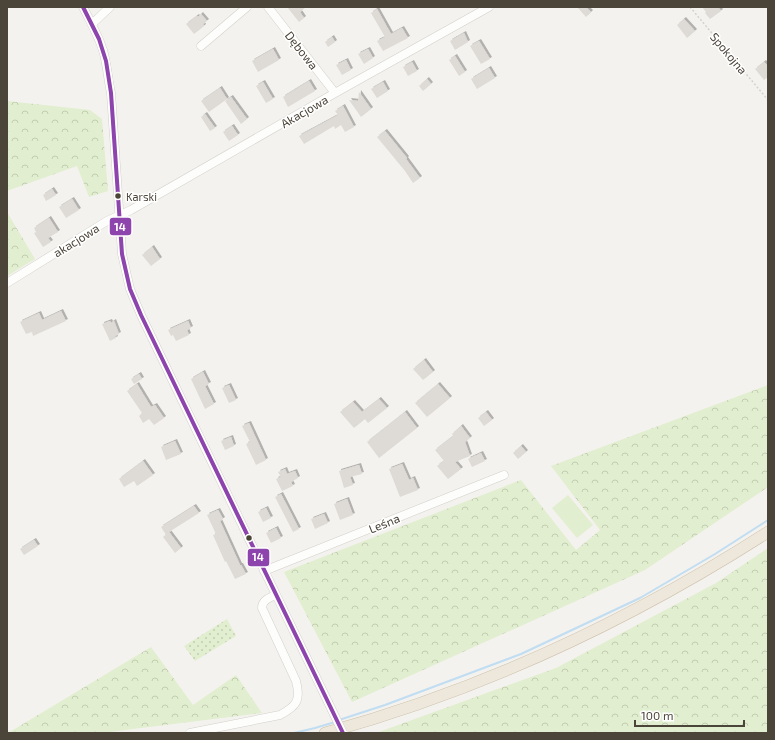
<svg xmlns="http://www.w3.org/2000/svg" width="775" height="740" viewBox="0 0 775 740" font-family="'Exo 2',sans-serif">
<defs>
<pattern id="grass-dots" width="8" height="8" patternUnits="userSpaceOnUse"><rect width="8" height="8" fill="#e1eecf"/><path d="M2 2h.1M6 6h.1" fill="none" stroke="#c3cdb2" stroke-width="1.8" stroke-linecap="round"/></pattern>
<pattern id="forest-crowns" width="20" height="18" patternUnits="userSpaceOnUse"><rect width="20" height="18" fill="#e1eecf"/><path d="M2 6a3 3 0 1 1 6 0M12 15a3 3 0 1 1 6 0" fill="none" stroke="#c3cdb2"/></pattern>
<filter id="shadow"><feDropShadow dx="2" dy="-2" stdDeviation="0" flood-color="#0004"/></filter>
</defs>
<rect width="100%" height="100%" fill="#f4f2ee"/>
<path fill="url(#grass-dots)" d="M227,619L236,636L195,661L184,646Z"/>
<path fill="url(#forest-crowns)" d="M7,101L90,110L102,119L108,191L89,197L77,166L7,191Z
M7,212L35,259L7,276Z
M768,385V487L645,570L352,702L284,572L521,480L576,550L600,530L551,466Z
M768,548V733H376L556,668L716,583Z
M151,647L193,705L236,675L262,713L101,733H8Z"/>
<path fill="#e1eecf" d="M568,495L593,525L577,538L552,508Z"/>
<g fill="none" stroke-linecap="round" stroke-linejoin="round">
<path stroke="#c0ddf1" stroke-width="2" d="M339,720L385,705L521,654L640,598L715,554L768,520
M294,733L315,728L335,722"/>
</g>
<path fill="#dedbd6" filter="url(#shadow)" d="M287,7H306L300,12L304,18L299,22Z
M577,7H586L591,12L586,17Z
M702,7H718L721,11L710,19L705,13L706,12Z
M377,9L391,34L402,28L408,38L383,51L377,41L385,37L371,13Z
M201,14L207,21L203,24L204,26L194,34L186,24L197,16L198,17Z
M684,19L695,31L687,38L677,25Z
M464,33L468,42L455,50L450,41Z
M332,37L335,42L328,47L325,42Z
M479,41L490,59L481,64L470,46Z
M273,49L279,60L258,72L252,61Z
M368,49L373,58L364,64L358,54Z
M455,56L465,72L459,76L449,60Z
M346,60L351,70L342,75L336,65Z
M412,62L417,71L408,76L403,67Z
M764,62L768,66V77L764,80L755,69Z
M489,68L495,78L477,89L471,79Z
M427,79L431,84L423,91L419,86Z
M309,81L315,91L288,107L283,97Z
M263,82L273,99L266,103L256,86Z
M383,82L388,91L377,98L371,89Z
M220,88L227,99L209,112L201,101Z
M359,92L371,109L361,117L349,100L358,101Z
M231,97L247,119L241,124L225,101Z
M343,106L354,127L345,132L341,125L335,129L334,126L304,144L299,136L338,115L335,111Z
M205,114L215,128L210,131L201,117Z
M232,126L238,135L229,141L223,132Z
M385,131L407,158L406,159L420,178L413,183L405,171L377,137Z
M52,189L56,195L46,201L43,195Z
M72,199L79,210L66,218L59,207Z
M49,218L58,232L48,238L51,242L43,247L34,233L36,232L34,228Z
M152,247L160,259L151,266L142,255Z
M61,311L66,321L33,336L32,332L26,334L20,322L39,313L42,320Z
M110,321L111,323L114,321L119,334L115,336L116,338L110,341L102,324Z
M188,321L191,328L187,330L189,335L176,341L173,335L171,336L168,330Z
M424,360L433,372L423,380L413,369Z
M203,372L209,384L205,386L214,404L205,409L191,379Z
M139,374L142,379L134,384L131,379Z
M137,384L151,407L155,405L164,418L154,425L149,419L143,423L139,416L142,413L127,391Z
M438,384L450,398L427,417L415,403Z
M229,385L236,400L229,403L222,388Z
M379,399L387,408L368,423L365,419L354,428L340,412L353,402L362,412Z
M405,412L417,428L379,458L367,442Z
M486,412L492,420L484,426L478,418Z
M249,423L266,460L256,465L246,444L250,442L242,426Z
M461,426L470,438L465,442L470,456L455,462L461,469L448,479L437,466L444,461L435,450L453,436L452,434Z
M231,437L234,446L225,450L221,441Z
M175,441L181,454L166,460L161,447Z
M521,446L526,452L518,459L513,453Z
M481,453L485,461L472,467L468,459Z
M143,461L153,475L137,486L134,481L124,487L119,479Z
M402,464L409,480L413,478L418,490L400,497L389,469Z
M359,465L362,474L350,477L353,485L344,488L339,471Z
M285,469L287,474L295,471L298,478L291,482L293,486L282,491L276,479L281,477L278,472Z
M281,494L299,529L293,532L275,497Z
M347,499L353,515L340,520L334,504Z
M194,506L199,513L169,532L181,548L175,553L163,537L168,533L166,535L161,527Z
M266,508L271,518L263,522L258,512Z
M218,510L223,519L220,521L240,565H241L246,574L235,579L226,561L225,562L213,535L216,534L207,515Z
M324,514L328,523L315,529L311,519Z
M276,528L281,538L271,543L266,533Z
M34,540L38,546L24,555L20,549Z"/>
<g fill="none" stroke-linecap="round" stroke-linejoin="round">
<g stroke="#d2d0cb" stroke-width="9">
<path id="minor" d="M83,7C90,21 98,35 103,50C107,64 108,79 111,93L121,238L122,254L130,289L141,315L203,444L328,702
M268,7L335,93
M92,24L110,7
M201,46L247,7
M7,283L107,221L131,210L335,93L489,7
M264,571L504,475
M190,733L280,715C297,706 301,700 296,681L262,608C262,600 269,598 276,595"/>
</g>
<g stroke="#ccbfa9" stroke-width="12">
<path id="highway" d="M325,733C481,690 631,620 768,532"/>
</g>
<path stroke="#d3d2cc" stroke-width="1.5" stroke-dasharray="2 2" stroke-linecap="butt" d="M690,7L768,100"/>
<use href="#minor" stroke="#fdfdfc" stroke-width="8"/>
<use href="#highway" stroke="#ede8db" stroke-width="11"/>
<g stroke="#d2d0cb" stroke-width="9" stroke-linecap="butt">
<path id="minor-bridge" d="M328,702L343,733"/>
</g>
<use href="#minor-bridge" stroke="#fdfdfc" stroke-width="8"/>
<g stroke="#fff" stroke-width="7">
<path id="bus-1" d="M83,7L99,39L106,61L111,93L122,254L130,289L141,315L343,733"/>
</g>
<use href="#bus-1" stroke="#8e44ad" stroke-width="4"/>
</g>
<g fill="#4b4439" stroke="#fff" stroke-width="1.5">
<circle cx="118" cy="196" r="3.5"/>
<circle cx="249" cy="538" r="3.5"/>
</g>
<g text-anchor="middle" dominant-baseline="central" stroke-width="3" stroke-linejoin="round" paint-order="stroke">
<g font-size="11" fill="#4b4439" stroke="#fff" text-anchor="start">
<text x="126" y="196">Karski</text>
</g>
<g font-size="12" fill="#4b4439" stroke="#fff">
<text transform="translate(302 50) rotate(52)">Dębowa</text>
<text transform="translate(729 53) rotate(50)">Spokojna</text>
<text transform="translate(304 111) rotate(-30)">Akacjowa</text>
<text transform="translate(76 240) rotate(-32)">akacjowa</text>
<text transform="translate(384 523) rotate(-22)">Leśna</text>
</g>
</g>
<g stroke="#fff" stroke-width="1.5">
<rect x="109" y="217" width="23" height="19" rx="4" fill="#8e44ad"/>
<rect x="247" y="548" width="23" height="19" rx="4" fill="#8e44ad"/>
</g>
<g font-size="11" text-anchor="middle" font-weight="bold" fill="#fff">
<text x="120" y="231">14</text>
<text x="258" y="561">14</text>
</g>
<rect width="775" height="740" fill="none" stroke="#4b4439" stroke-width="16"/>
<path d="M635 720v6h109v-6" fill="none" stroke="#4b4439" stroke-width="2"/>
<text x="641" y="720" font-size="12" fill="#4b4439" stroke="#ffffff" stroke-width="3" paint-order="stroke">100 m</text>
</svg>
